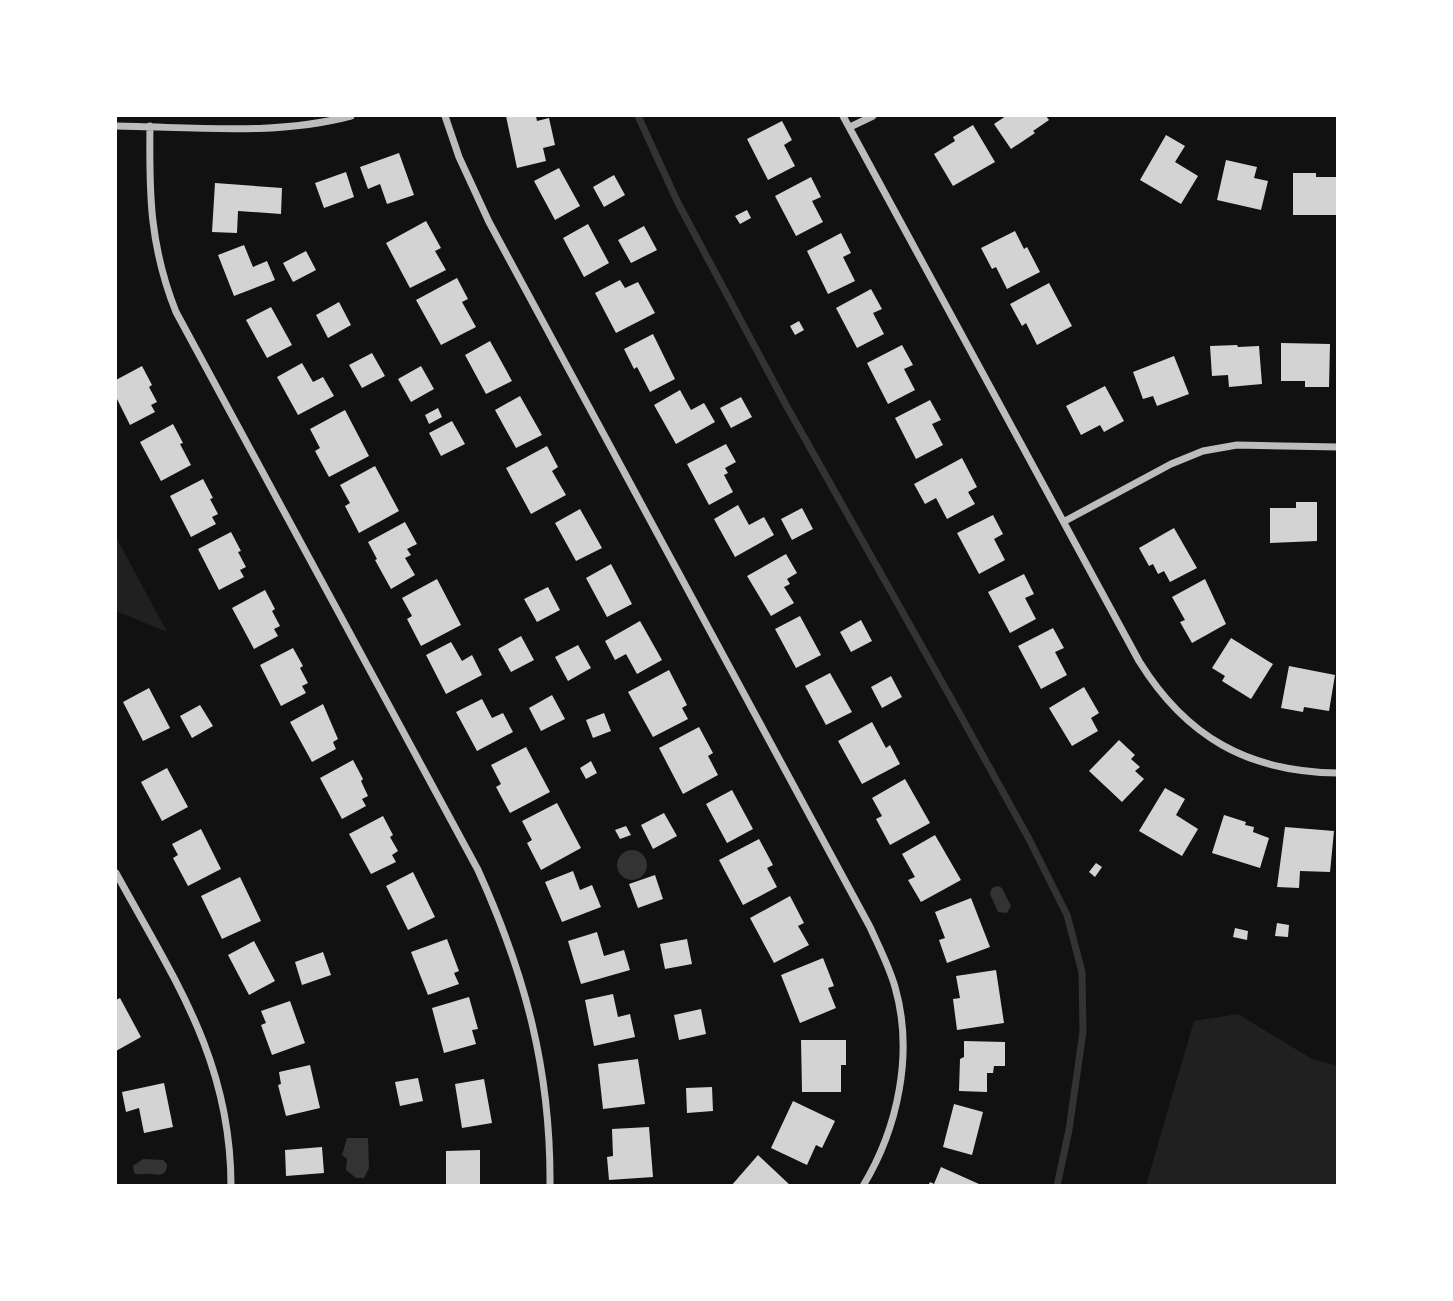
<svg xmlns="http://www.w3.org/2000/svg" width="1453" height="1301" viewBox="0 0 1453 1301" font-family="Poppins,sans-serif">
<rect width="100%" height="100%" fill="#111"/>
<path fill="#202020" d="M116,537L167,632L116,611Z
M1238,1014L1312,1059L1337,1066V1185H1146L1194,1021Z"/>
<path fill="#333" d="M617 865a15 15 0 1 1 30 0a15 15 0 1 1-30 0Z
M998,886L1002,888L1011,906L1007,913L998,912L990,894L992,888Z
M347,1138H368L369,1168L364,1178H356L346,1170L347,1159L342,1155Z
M143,1159L163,1160L167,1164C167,1175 161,1176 151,1174C144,1173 142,1176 134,1173L133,1166Z"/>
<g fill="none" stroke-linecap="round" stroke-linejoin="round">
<path stroke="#333" stroke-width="7" d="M638,116L678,203L786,405L952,700L1029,839L1067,915L1082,972L1083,1032L1069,1130L1057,1186"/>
</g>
<path fill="#d3d3d3" d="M506,116H536L537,121L549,118L555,145L543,148L546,161L517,168Z
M1006,116H1046L1049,120L1033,131L1035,133L1011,149L994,124Z
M782,121L792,140L784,145L795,166L768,180L747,139Z
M973,125L995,162L953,186L934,154L955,141L953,137Z
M1166,135L1185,146L1175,162L1198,176L1181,204L1140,180Z
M399,153L414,195L387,204L380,184L368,189L360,167Z
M1226,160L1257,167L1254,178L1268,181L1261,210L1217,200Z
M559,168L580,206L555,220L534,181Z
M346,172L354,197L324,208L315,183Z
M1293,173H1316V177H1338V215H1293Z
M614,175L625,195L604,207L593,187Z
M811,177L821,197L812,201L823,222L796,236L775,196Z
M215,183L282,188L281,214L238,211L237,233L212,232Z
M747,210L751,218L740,224L735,216Z
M426,221L441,248L435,251L446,270L410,288L386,243Z
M588,224L609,263L584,277L563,238Z
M644,226L657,250L631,263L618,240Z
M1015,231L1024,249L1027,247L1040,272L1007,289L996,267L992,269L981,248Z
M841,233L851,253L843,257L855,281L828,294L807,251Z
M244,245L253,267L267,261L275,280L234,296L218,255Z
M306,251L316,270L293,282L283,263Z
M457,278L468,299L462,302L476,327L441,345L416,300Z
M620,280L625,288L638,282L655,313L616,333L595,293Z
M1049,283L1072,326L1037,345L1026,323L1022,326L1010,304Z
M871,289L882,309L873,313L884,334L857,348L836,308Z
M339,302L351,325L328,338L316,315Z
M271,307L292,345L267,358L246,320Z
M799,321L804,330L795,335L790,326Z
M653,334L675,379L650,392L637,367L634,369L624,349Z
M490,341L512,381L486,394L465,355Z
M1281,343L1330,344L1329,387H1305V381H1281Z
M902,345L913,365L904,369L915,390L888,404L867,363Z
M1237,345L1238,347L1259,346L1262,384L1229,387L1228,375L1212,376L1210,346Z
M372,353L385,376L362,388L349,365Z
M1174,356L1189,394L1157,406L1153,396L1143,399L1133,372Z
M302,363L313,382L323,377L334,396L298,415L277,377Z
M142,366L152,385L149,387L157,402L151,405L155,412L130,425L116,397V380Z
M421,366L434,389L411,402L398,379Z
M1105,386L1124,421L1104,432L1100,425L1081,435L1066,406Z
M680,390L691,410L704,403L715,422L676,444L654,405Z
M520,396L542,435L516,448L495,410Z
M741,397L752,417L731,428L720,408Z
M930,400L941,420L932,424L943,445L916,459L895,418Z
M438,408L442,417L429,424L425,415Z
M345,410L369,456L329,477L315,451L320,448L310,429Z
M452,421L465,444L441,456L429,433Z
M173,424L183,443L180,444L191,465L161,481L140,442Z
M726,444L736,462L725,468L728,473L724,475L733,492L709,505L687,464Z
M547,446L558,467L552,471L566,495L531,514L506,468Z
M962,458L977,487L968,492L975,504L947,519L936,498L925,504L914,484Z
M375,466L399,511L359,533L345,506L350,503L340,485Z
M203,479L213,498L210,499L218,514L212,517L216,524L191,537L170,496Z
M1296,502H1317V541L1270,543V508H1296Z
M738,505L749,525L764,517L774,535L735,557L714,519Z
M802,508L813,529L792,540L781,519Z
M580,509L602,548L576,561L555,523Z
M993,515L1003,534L994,539L1005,560L979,574L957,533Z
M405,522L417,544L407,549L411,555L405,558L415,575L391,589L375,560L377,559L368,542Z
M1174,528L1197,568L1170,582L1164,571L1158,574L1153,564L1149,566L1139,548Z
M231,532L241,551L238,552L246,567L240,570L244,577L219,590L198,549Z
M786,554L797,573L787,579L790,584L784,587L794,603L771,616L747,576Z
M611,564L632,604L607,617L586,578Z
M1024,574L1034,594L1025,598L1036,619L1010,633L988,592Z
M437,579L461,625L421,646L407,619L412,616L402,598Z
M1205,579L1226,624L1192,643L1180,622L1185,620L1172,597Z
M548,587L560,610L537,622L524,599Z
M265,590L275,609L272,611L280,626L274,629L278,636L254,649L232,608Z
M800,616L821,655L796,668L775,629Z
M861,620L872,641L851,652L840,632Z
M640,621L662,660L637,674L626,654L615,660L605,641Z
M1053,628L1064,648L1055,652L1067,675L1041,689L1018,646Z
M521,636L534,660L511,672L498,649Z
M1231,638L1273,664L1251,699L1222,681L1225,676L1212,668Z
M451,642L462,661L472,655L482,675L446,694L426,655Z
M578,645L591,668L568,681L555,657Z
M293,648L303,666L300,668L308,683L302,686L306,693L281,706L260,665Z
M1289,666L1335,675L1329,711L1304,707L1303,712L1281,708Z
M669,670L687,705L682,708L688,719L653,737L628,692Z
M830,673L852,712L826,725L805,686Z
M891,676L902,697L882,708L871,687Z
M1084,687L1099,713L1091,718L1098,731L1072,746L1049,708Z
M149,688L170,728L143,741L123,702Z
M552,695L565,719L541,731L529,708Z
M482,699L492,718L503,713L513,732L477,751L456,712Z
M323,704L338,739L333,742L336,749L312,762L290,722Z
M200,705L213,726L192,738L180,716Z
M604,713L611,731L593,738L586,720Z
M872,722L886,748L890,745L900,764L862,784L838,741Z
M699,727L713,753L708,756L718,775L683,794L659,748Z
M1119,740L1135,755L1131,759L1140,767L1135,771L1144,779L1122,802L1089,771Z
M526,747L550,792L510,813L496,787L501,784L491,765Z
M353,760L363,779L361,781L368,796L362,799L366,806L342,819L320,778Z
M591,761L597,773L586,779L580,768Z
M167,768L188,807L162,821L141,782Z
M905,779L930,823L890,845L876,819L882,816L872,798Z
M1165,788L1185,799L1176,815L1198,829L1182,856L1139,831Z
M732,790L753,829L727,843L706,804Z
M557,803L581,848L541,870L527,843L532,840L522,821Z
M664,813L677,836L653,849L641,825Z
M1224,815L1246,822L1245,825L1254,827L1253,832L1269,838L1260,868L1212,853Z
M383,816L393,835L390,837L398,851L392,855L396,862L371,874L349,834Z
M626,826L631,835L620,839L615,830Z
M1285,827L1334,831L1330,872L1300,871L1299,888L1277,887Z
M201,829L221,869L188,886L173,858L178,855L172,844Z
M935,835L961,880L921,902L908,880L915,877L902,854Z
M759,839L773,865L767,868L777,887L743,905L719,860Z
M1096,863L1102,867L1095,877L1089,872Z
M573,871L580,890L592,885L601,907L562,922L545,882Z
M413,872L435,917L408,930L386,886Z
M655,875L663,899L638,908L629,884Z
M240,877L261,921L222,939L201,896Z
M790,896L804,923L798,926L809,945L774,963L750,918Z
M971,898L990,947L947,963L939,940L945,938L935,912Z
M1277,923L1289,925L1288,937L1275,936Z
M1235,928L1248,931L1247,940L1233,937Z
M597,932L604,956L624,950L630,970L581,984L568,941Z
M447,939L459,971L454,973L459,984L428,995L411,952Z
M687,939L692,964L665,969L660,944Z
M254,941L275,981L249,995L228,955Z
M323,952L331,975L302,985L295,962Z
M823,958L834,986L828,988L836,1008L800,1023L781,975Z
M996,970L1004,1023L957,1030L953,999L960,998L956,976Z
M613,994L618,1017L630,1014L635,1037L594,1046L585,1000Z
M469,997L478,1029L472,1030L476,1044L444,1053L432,1008Z
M120,998L141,1037L116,1051V1000Z
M290,1001L305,1043L272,1055L261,1025L266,1023L261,1011Z
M701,1009L706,1034L679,1040L674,1015Z
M801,1040H846V1065H841V1092H802Z
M964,1041L1005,1042V1066H994L993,1073H987V1092L959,1091L960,1059L964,1057Z
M638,1059L645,1104L603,1109L598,1064Z
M310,1065L320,1108L286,1116L278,1085L281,1084L279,1072Z
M418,1078L423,1101L400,1106L395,1082Z
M484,1079L492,1123L462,1128L455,1084Z
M164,1083L173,1127L144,1133L139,1108L126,1112L122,1092Z
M712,1087L713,1111L687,1113L686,1088Z
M793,1101L835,1121L822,1148L816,1145L807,1165L771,1148Z
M954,1104L983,1112L972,1155L943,1147Z
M649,1127L653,1177L609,1180L607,1157L613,1156L612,1129Z
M322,1147L324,1173L286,1176L285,1150Z
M480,1150V1185H446V1151Z
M758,1155L791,1186H731Z
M941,1167L979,1184L978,1186H928L930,1182L934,1184Z"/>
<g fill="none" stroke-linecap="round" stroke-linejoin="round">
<path stroke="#bcbcbc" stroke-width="7" d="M445,116L459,157L489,222L870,927C879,947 889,966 895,987C914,1053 898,1128 863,1186
M843,116L1139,661C1186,737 1248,772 1338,773
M116,126C193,127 275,136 351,116
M150,126C149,195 150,247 176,312L478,870C525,974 551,1070 550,1186
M850,127L873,116
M1065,521L1171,464L1203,451L1237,445L1338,447
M116,873C174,979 231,1060 231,1186"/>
</g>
<rect width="1453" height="1301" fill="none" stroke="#ffffff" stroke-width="234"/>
</svg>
